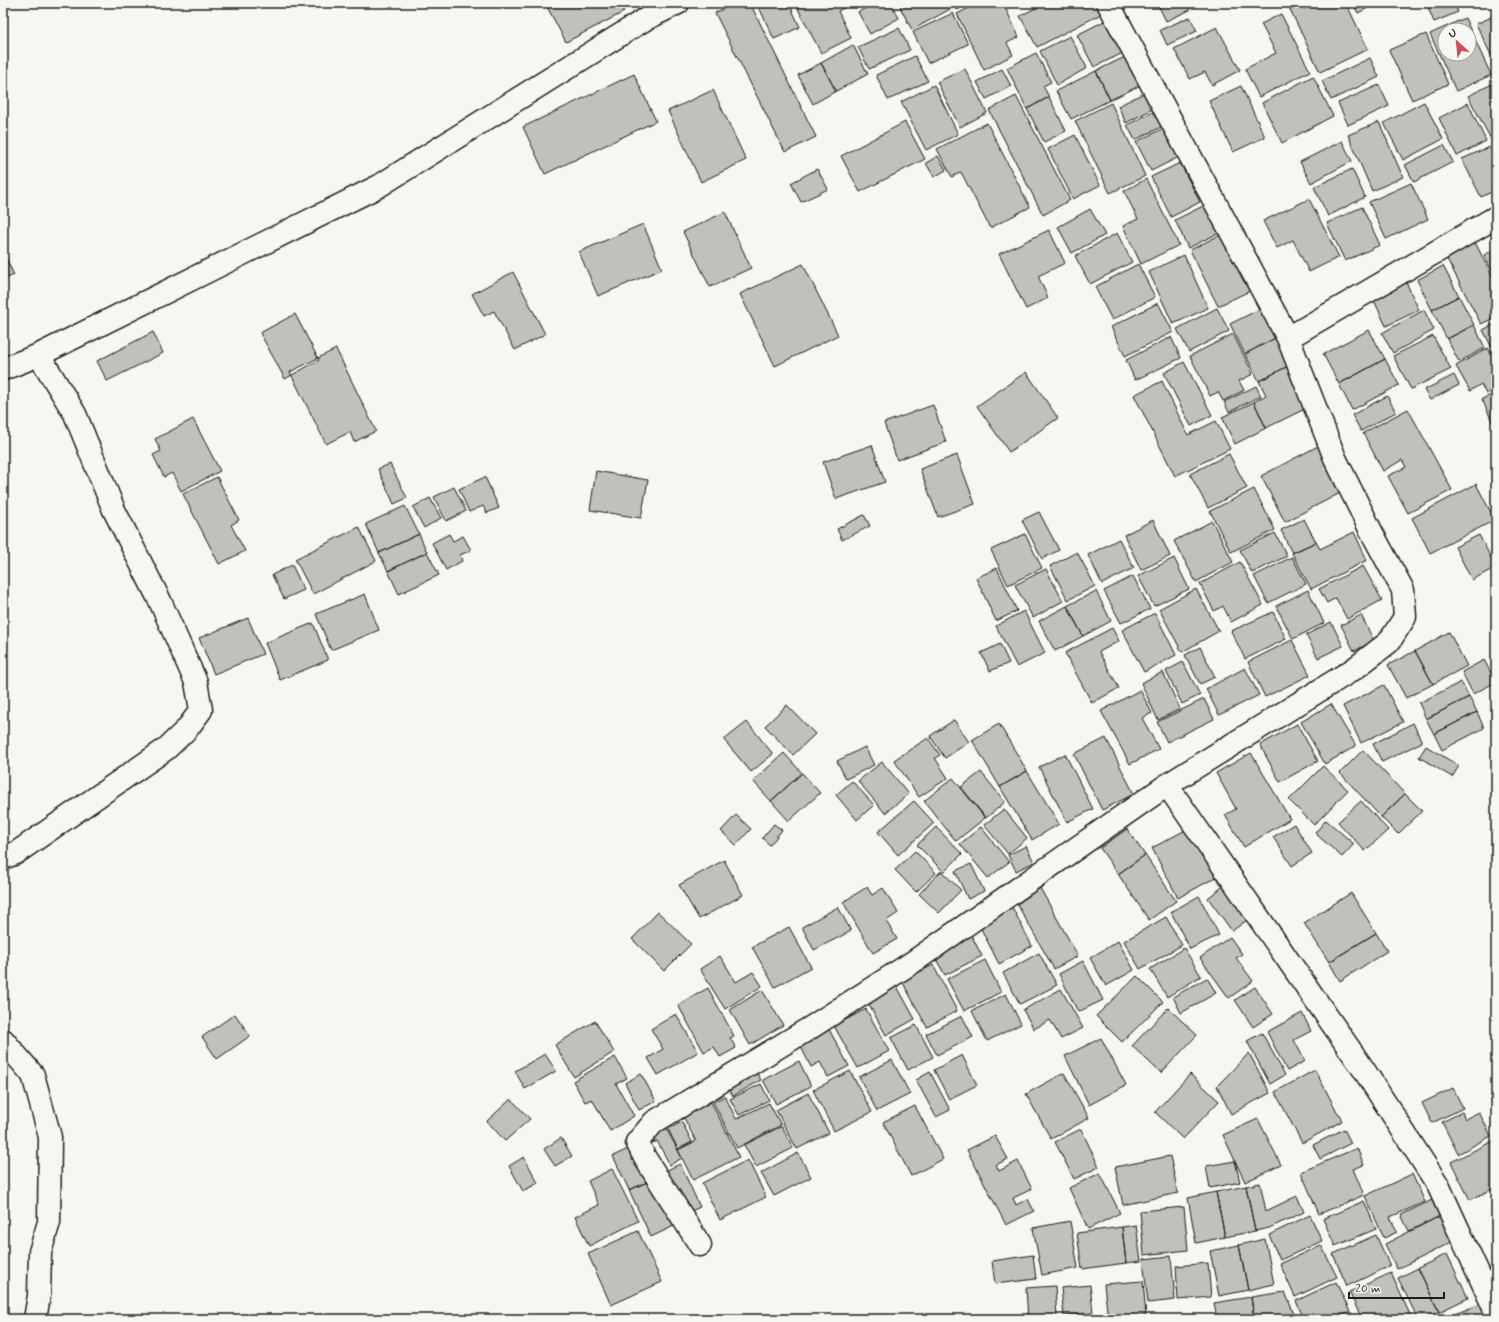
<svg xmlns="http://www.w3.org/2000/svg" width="1499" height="1322" viewBox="0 0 1499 1322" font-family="Mynerve,sans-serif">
<rect width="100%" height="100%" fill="#f6f6f2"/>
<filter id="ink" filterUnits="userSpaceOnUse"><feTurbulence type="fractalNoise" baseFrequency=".025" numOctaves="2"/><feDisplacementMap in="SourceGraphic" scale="8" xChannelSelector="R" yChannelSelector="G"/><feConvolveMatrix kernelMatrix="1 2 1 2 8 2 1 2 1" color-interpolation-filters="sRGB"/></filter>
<g filter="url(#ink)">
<path fill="#c0c0bd" stroke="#1c1c1c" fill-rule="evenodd" d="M545,3H619L624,12L566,42Z
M735,3H750L816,137L785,152L715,13Z
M757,3H789L800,27L774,39Z
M795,3H854L838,11L851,38L821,53Z
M875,3H891L899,18L870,34L858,12Z
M907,3H949L952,8L912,30L900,7Z
M953,3H970L957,10Z
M979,3H1003L1019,37L1007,43L1013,55L984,70L957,14Z
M1045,3H1095L1101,14L1037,47L1020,16Z
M1168,3H1187L1190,10L1166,21L1159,7Z
M1287,3H1346L1368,49L1320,72Z
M1353,3H1377L1358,13Z
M1426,3H1454L1458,12L1434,22Z
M953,13L968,44L928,63L913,32Z
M1281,14L1310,71L1259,97L1245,69L1276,53L1261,24Z
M1496,15V63H1495L1476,24Z
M1112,17L1129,50L1094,67L1077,35Z
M1190,17L1197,31L1167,45L1160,30Z
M1465,18L1491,75L1456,91L1430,34ZM1445,30H1469V54H1445Z
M1217,27L1240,70L1212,85L1205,72L1190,79L1174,49Z
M899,28L910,50L869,69L858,47Z
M1426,34L1448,84L1412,100L1389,50Z
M1070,36L1087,68L1057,85L1040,51Z
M853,45L868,74L836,91L821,63Z
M1036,53L1051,82L1043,86L1049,97L1027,109L1007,68Z
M1133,53L1147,82L1110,100L1096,71Z
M915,56L928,81L888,100L876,75Z
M1370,58L1379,77L1331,100L1322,81Z
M821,63L836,91L813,104L798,75Z
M965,69L987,113L960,127L937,82Z
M1002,69L1011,86L986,99L977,82Z
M1096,71L1110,100L1071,119L1056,91Z
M634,74L656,121L545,174L523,127Z
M1313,76L1333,116L1282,143L1262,103Z
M1496,82V142L1493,143L1468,96Z
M934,85L958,134L926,150L901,102Z
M1379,85L1389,106L1348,125L1338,103Z
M1241,86L1265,137L1233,152L1209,101Z
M1152,89L1160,105L1126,123L1118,106Z
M713,90L746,160L701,182L668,111Z
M1016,96L1070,200L1043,215L989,110Z
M1049,97L1066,131L1044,142L1027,109Z
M1424,102L1443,139L1403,160L1384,123Z
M1111,103L1145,176L1110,193L1075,121Z
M1468,103L1486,141L1457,156L1439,118Z
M1155,111L1163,126L1135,140L1127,125Z
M905,122L925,159L860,192L841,156Z
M1379,122L1403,177L1372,191L1348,135Z
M987,123L1030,207L990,228L961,172L952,177L937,149Z
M1164,128L1179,157L1151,171L1136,142Z
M1075,135L1100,185L1073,199L1048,149Z
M1342,141L1352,161L1311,183L1300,162Z
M1444,145L1453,162L1414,182L1405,165Z
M1489,147L1496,161V190L1481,197L1462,159Z
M938,156L946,170L934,177L926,163Z
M1180,163L1200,202L1171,217L1151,177Z
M817,169L828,189L801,202L791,183Z
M1352,169L1365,197L1328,216L1314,187Z
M1146,179L1179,245L1141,264L1123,226L1138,219L1124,191Z
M1411,183L1428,219L1386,239L1369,202Z
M1309,199L1339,257L1309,272L1293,240L1277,248L1263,221Z
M1211,202L1225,230L1188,248L1175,220Z
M1362,207L1380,245L1345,261L1327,223Z
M1090,209L1105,235L1072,253L1058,227Z
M725,212L751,268L710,287L683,232Z
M643,224L662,269L598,296L579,252Z
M1049,230L1065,263L1038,276L1048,298L1026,309L999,254Z
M1228,231L1256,288L1218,306L1190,250Z
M1117,233L1132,262L1090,284L1075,256Z
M1475,242L1496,284V317L1481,324L1446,257Z
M1496,249V279L1484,255Z
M3,252L14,275L3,280Z
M1184,255L1208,308L1173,324L1149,272Z
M803,264L838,335L775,366L740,294Z
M1138,264L1155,297L1112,320L1095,287Z
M1443,266L1459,296L1432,310L1417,280Z
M513,272L545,334L515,350L494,311L484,316L472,294Z
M1405,280L1419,310L1386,326L1372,296Z
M1459,296L1474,325L1447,339L1432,310Z
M1158,303L1173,332L1125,356L1111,327Z
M1266,306L1281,335L1245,354L1230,324Z
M1217,308L1229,331L1189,352L1177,329Z
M1424,310L1434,330L1393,353L1382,333Z
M295,314L319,360L285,379L260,333Z
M1496,323V356L1483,330Z
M1474,325L1485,348L1459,362L1447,339Z
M1369,330L1385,359L1339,384L1323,354Z
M153,332L163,353L107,381L97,361Z
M1233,334L1253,374L1239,381L1244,390L1223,401L1218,392L1210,396L1190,356Z
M1281,335L1294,363L1259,381L1245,354Z
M1433,336L1451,369L1411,389L1393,356Z
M1171,337L1181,358L1135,380L1126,360Z
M1488,348L1496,363V389L1486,394L1481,384L1470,391L1456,366Z
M336,349L376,431L354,442L350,432L326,444L290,372Z
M1385,359L1399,385L1352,410L1339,384Z
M1184,362L1212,415L1191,426L1164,373Z
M1294,363L1315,404L1266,428L1254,402L1266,395L1259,381Z
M1026,372L1058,418L1009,452L977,406Z
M1454,375L1459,385L1430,400L1424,390Z
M1162,381L1188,435L1216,421L1230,449L1175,476L1134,395Z
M1256,386L1261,396L1229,412L1224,402Z
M1496,393V430L1482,399Z
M1387,396L1396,412L1361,431L1352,415Z
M1254,402L1266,428L1235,444L1222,417Z
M933,405L946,442L897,460L884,423Z
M1408,409L1452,490L1408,513L1388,476L1406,467L1402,460L1383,471L1363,433Z
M193,419L220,471L181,491L172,473L164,477L153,455L161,451L155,439Z
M872,445L885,482L836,499L823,462Z
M1320,445L1344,491L1285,522L1261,476Z
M1229,454L1247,488L1208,508L1190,474Z
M957,455L975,504L938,517L920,469Z
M390,464L407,498L394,504L378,469Z
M596,471L648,480L641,518L590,510Z
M217,477L239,520L231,525L245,551L219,564L183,494Z
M485,477L499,508L487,513L483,506L469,512L459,489Z
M1476,484L1495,520L1430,553L1412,518Z
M454,487L466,511L446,521L434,497Z
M1254,489L1275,530L1231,552L1210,511Z
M430,498L441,518L424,528L413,507Z
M405,506L419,534L379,553L366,524Z
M1039,512L1059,550L1042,559L1022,520Z
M864,515L870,526L842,540L837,529Z
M1304,519L1316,542L1292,553L1281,530Z
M1153,520L1170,556L1141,570L1124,535Z
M1212,521L1233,562L1196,582L1174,541Z
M359,527L376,561L313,594L295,559Z
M1354,532L1367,560L1311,589L1292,553L1316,542L1320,549Z
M1275,533L1287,556L1252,573L1240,550Z
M419,534L427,552L388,571L379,553Z
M449,534L453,541L463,536L471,550L460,555L462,561L446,570L432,543Z
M1025,534L1042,568L1008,585L991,550Z
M1479,535L1496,567L1472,580L1455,547Z
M1119,539L1134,568L1102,584L1088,555Z
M427,552L439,575L399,594L388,571Z
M1077,552L1095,586L1068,600L1050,566Z
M1292,557L1306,584L1268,603L1254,576Z
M1174,558L1189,589L1154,606L1138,576Z
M1240,562L1263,605L1231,622L1223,606L1214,611L1200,584Z
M292,565L304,590L284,599L272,575Z
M1363,566L1382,600L1347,619L1336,598L1327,603L1319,589Z
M997,568L1017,611L996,621L976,578Z
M1046,569L1063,601L1033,618L1015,585Z
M1133,576L1150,609L1121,623L1104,591Z
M1196,589L1219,631L1182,652L1159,609Z
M1308,590L1324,623L1293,639L1276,606Z
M1096,591L1111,621L1083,636L1067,606Z
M365,594L379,630L331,650L316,614Z
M1067,606L1083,636L1055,651L1039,621Z
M1024,611L1045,653L1017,667L996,626Z
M1273,612L1286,639L1245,659L1231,631Z
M1155,613L1176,655L1144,672L1122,630Z
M1361,615L1374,641L1354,651L1341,625Z
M248,618L263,654L214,674L199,638Z
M1331,622L1343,646L1318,658L1306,635Z
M313,623L328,660L280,680L265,643Z
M1112,628L1119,641L1099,652L1119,688L1092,703L1065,653Z
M1449,632L1467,666L1433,684L1415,651Z
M1292,640L1310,675L1265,697L1248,662Z
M1000,644L1009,663L990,671L981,653Z
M1200,647L1215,677L1200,684L1185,655Z
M1415,651L1433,684L1406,698L1388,665Z
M1484,660L1496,682L1473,694L1462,672Z
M1183,662L1200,695L1182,704L1166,671Z
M1245,668L1259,695L1219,715L1206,689Z
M1163,672L1180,709L1158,720L1141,683Z
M1461,682L1469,697L1426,719L1419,703Z
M1384,685L1403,722L1361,743L1343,706Z
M1140,690L1152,713L1142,718L1159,749L1130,764L1101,711Z
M1469,697L1477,712L1434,734L1426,719Z
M1204,699L1214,719L1167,742L1157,722Z
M1331,704L1356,746L1325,764L1301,722Z
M787,705L815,734L793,755L765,726Z
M1477,712L1484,728L1442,750L1434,734Z
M954,720L969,742L945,758L930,736Z
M747,722L773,754L751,772L724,740Z
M1413,723L1422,742L1382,762L1373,744Z
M999,724L1027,771L1000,787L972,740Z
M1297,724L1318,761L1280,782L1260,745Z
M928,738L940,755L935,758L948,778L919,797L894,760Z
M1106,738L1134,794L1102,810L1074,754Z
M1426,746L1459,766L1452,777L1419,757Z
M865,747L874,765L846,779L837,761Z
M1363,750L1405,794L1381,817L1340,773Z
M784,753L802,773L771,801L753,781Z
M1251,753L1290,819L1244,847L1225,815L1236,809L1216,773Z
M1065,754L1093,809L1067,822L1039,767Z
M882,762L909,794L885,813L858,781Z
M1323,766L1348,790L1314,825L1289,800Z
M1027,771L1059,824L1032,840L1000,787Z
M981,772L1005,802L986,818L961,787Z
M802,773L820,793L789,821L771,801Z
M953,778L985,818L956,841L924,801Z
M852,781L874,805L857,820L836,795Z
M1405,794L1422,811L1398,834L1381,817Z
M914,801L934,823L898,855L878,832Z
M1361,801L1388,830L1365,851L1338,822Z
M1004,809L1027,838L1008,854L984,825Z
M736,815L751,829L736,845L721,831Z
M1326,820L1354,844L1342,857L1315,833Z
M774,824L782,830L770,845L762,838Z
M1294,824L1312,853L1292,866L1273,837Z
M1193,826L1220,875L1178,898L1152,848Z
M936,827L962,854L944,872L917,845Z
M981,827L1009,862L988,878L960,844Z
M1127,829L1145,855L1118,874L1100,848Z
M1026,846L1034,862L1016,871L1008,855Z
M915,851L936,873L916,892L895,870Z
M1145,855L1176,901L1149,920L1118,874Z
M724,860L743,895L699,919L679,885Z
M971,864L984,891L968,899L955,871Z
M941,871L961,890L939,913L919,894Z
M1230,881L1254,915L1232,931L1208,898Z
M867,887L872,895L883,888L898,913L886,921L897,939L873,953L843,902Z
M1040,888L1078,956L1054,969L1016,902Z
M1351,893L1376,933L1329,962L1304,923Z
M1199,896L1219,935L1190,949L1171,912Z
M1009,901L1032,946L999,964L976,919Z
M838,907L851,931L814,950L802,927Z
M658,912L691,944L664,971L632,939Z
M1166,917L1182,945L1140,969L1124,941Z
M789,927L811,967L775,987L752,947Z
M969,931L982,956L945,975L931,950Z
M1376,933L1387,951L1340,981L1329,962Z
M1230,937L1242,954L1236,958L1253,981L1229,998L1200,958Z
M1118,941L1134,970L1106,986L1090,958Z
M1184,948L1201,976L1167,997L1150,969Z
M1039,953L1057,985L1020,1004L1003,973Z
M720,956L736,982L753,972L762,986L725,1009L700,969Z
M985,960L1001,992L964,1011L947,979Z
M1083,961L1103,1000L1078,1012L1059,974Z
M933,965L957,1011L927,1027L902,981Z
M1137,976L1163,1002L1122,1042L1096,1016Z
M1207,978L1216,993L1181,1013L1173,997Z
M894,981L915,1019L886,1035L865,997Z
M1255,987L1273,1014L1253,1027L1235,1000Z
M708,988L734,1036L730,1038L736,1048L720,1057L714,1047L704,1052L678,1005Z
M1061,989L1083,1028L1061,1039L1050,1020L1034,1029L1023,1010Z
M762,990L783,1025L750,1045L730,1010Z
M1006,994L1021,1024L987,1041L972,1011Z
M1168,1008L1197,1035L1161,1073L1132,1046Z
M866,1009L889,1051L858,1068L834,1026Z
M1302,1013L1311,1031L1294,1040L1305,1061L1287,1071L1267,1032Z
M235,1014L250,1036L217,1059L202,1037Z
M676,1014L698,1052L658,1075L648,1058L663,1049L651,1029Z
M962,1016L973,1037L937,1055L926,1034Z
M595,1021L614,1052L574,1077L555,1045Z
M826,1024L849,1066L828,1077L820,1062L811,1067L797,1039Z
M916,1025L933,1057L908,1070L891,1038Z
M1262,1033L1285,1075L1270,1084L1247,1041Z
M1101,1038L1126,1085L1089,1105L1065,1056Z
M1249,1053L1270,1093L1231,1114L1217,1086Z
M545,1054L556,1071L525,1089L515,1071Z
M962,1055L977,1085L949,1099L934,1070Z
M615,1057L627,1078L616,1084L634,1116L610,1131L592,1099L585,1102L573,1081Z
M892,1060L910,1094L877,1111L859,1077Z
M799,1061L811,1086L776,1104L763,1080Z
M753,1066L761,1080L733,1096L729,1089Z
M1315,1070L1342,1121L1302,1143L1275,1092Z
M850,1071L872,1112L834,1131L813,1090Z
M930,1072L950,1110L936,1117L916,1080Z
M1064,1073L1089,1118L1051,1139L1026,1094Z
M641,1074L656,1101L639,1110L625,1083Z
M1190,1074L1219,1101L1183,1139L1155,1112Z
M761,1084L769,1100L739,1115L730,1099Z
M1453,1088L1463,1108L1432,1123L1422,1103Z
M808,1093L829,1133L797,1149L776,1110Z
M725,1096L736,1119L769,1103L781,1125L737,1148L713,1102Z
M511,1099L530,1119L505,1141L487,1121Z
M711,1102L739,1157L693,1180L678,1150L696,1141L683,1116Z
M915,1106L943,1159L911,1176L883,1122Z
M1462,1112L1465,1119L1479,1112L1491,1136L1458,1154L1442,1122Z
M1258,1119L1281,1165L1245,1182L1223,1135Z
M682,1122L692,1142L678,1149L668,1129Z
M664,1124L682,1158L670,1165L657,1141L647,1146Z
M782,1126L793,1148L756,1167L744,1145Z
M1081,1129L1099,1167L1074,1179L1055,1142Z
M1344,1129L1351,1143L1320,1159L1313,1145Z
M995,1136L1008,1159L996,1165L999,1171L1018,1161L1032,1189L1013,1198L1016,1205L1028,1199L1034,1211L1006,1225L967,1150Z
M561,1138L572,1156L555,1166L544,1149Z
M1493,1141L1496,1148V1187L1470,1200L1451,1162Z
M643,1142L659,1177L629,1190L613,1156Z
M1357,1148L1364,1165L1353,1169L1364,1195L1319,1214L1301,1172Z
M798,1153L811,1177L774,1196L761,1173Z
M1170,1156L1178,1193L1123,1205L1115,1167Z
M524,1157L538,1183L523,1191L509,1166Z
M748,1160L766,1197L720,1220L702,1183Z
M1235,1161L1240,1182L1210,1188L1206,1166Z
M680,1164L700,1207L691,1211L659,1174Z
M612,1169L638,1221L589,1246L575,1217L599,1205L588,1181Z
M1100,1173L1120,1213L1088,1229L1069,1188Z
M1412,1174L1425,1202L1390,1217L1397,1232L1384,1238L1365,1196Z
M659,1177L680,1223L651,1237L629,1190Z
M1260,1183L1266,1211L1297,1196L1304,1212L1269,1228L1255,1231L1246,1186Z
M1246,1186L1255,1231L1225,1237L1216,1192Z
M1216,1192L1225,1237L1196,1243L1188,1198Z
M1432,1200L1440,1216L1409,1231L1401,1215Z
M1364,1201L1376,1229L1335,1246L1323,1219Z
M1184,1207L1188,1250L1144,1255L1140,1211Z
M1310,1215L1322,1241L1280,1260L1269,1235Z
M1440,1216L1452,1242L1397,1269L1385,1244Z
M1070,1221L1078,1268L1042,1275L1033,1228Z
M1136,1225L1141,1261L1126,1263L1122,1227Z
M1122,1227L1126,1263L1082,1269L1077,1233Z
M638,1231L662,1282L611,1305L588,1254Z
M1376,1235L1390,1266L1347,1286L1333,1254Z
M1265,1239L1274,1284L1248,1290L1239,1245Z
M1239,1245L1248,1290L1219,1296L1210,1251Z
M1321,1245L1337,1277L1295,1297L1280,1264Z
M1447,1254L1468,1298L1439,1312L1418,1268Z
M1033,1255L1036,1279L995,1284L992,1261Z
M1171,1256L1175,1300L1148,1303L1143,1259Z
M1208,1263L1211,1297L1178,1300L1176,1266Z
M1418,1268L1439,1312L1424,1319H1418L1398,1278Z
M1391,1273L1411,1317L1407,1319H1362L1349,1292Z
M1143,1281L1146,1316L1108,1319L1104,1284Z
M1336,1282L1350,1312L1336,1319H1304L1296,1301Z
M1090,1285L1093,1313L1064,1316L1061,1288Z
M1055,1286L1057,1319H1028L1026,1288Z
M1285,1292L1296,1319H1254L1251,1297Z
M1251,1297L1254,1319H1217L1214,1303Z
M1481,1304L1487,1319H1454L1452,1315Z"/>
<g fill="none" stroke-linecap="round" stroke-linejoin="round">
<g stroke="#1c1c1c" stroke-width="25">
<path id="street" d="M1288,338L1496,217
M3,369L39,355L379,186L644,20L678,3
M1167,785L1362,1067L1438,1185L1496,1312
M3,858L16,853L166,749L187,729L201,710L196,682L160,601L114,510L75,414L39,355
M3,1040L33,1075L50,1137L49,1222L40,1252L39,1296L35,1319
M700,1245L645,1158L637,1142L654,1122L810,1028L913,962L1167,785L1354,669L1389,642L1405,617L1403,590L1372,533L1335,458L1288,338L1108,3"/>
</g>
<use href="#street" stroke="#f6f6f2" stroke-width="22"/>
</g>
</g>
<rect width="1499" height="1322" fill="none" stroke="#f6f6f2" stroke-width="16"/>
<rect x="8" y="8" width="1483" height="1306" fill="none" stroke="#1c1c1c" stroke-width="1.5" filter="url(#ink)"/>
<g transform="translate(1457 42) rotate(333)"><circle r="19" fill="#f6f6f2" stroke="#9f9f9c"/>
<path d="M0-3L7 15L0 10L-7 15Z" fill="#d1495b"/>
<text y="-6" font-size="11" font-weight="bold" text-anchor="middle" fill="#1c1c1c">U</text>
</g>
<path d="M1349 1292v6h95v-6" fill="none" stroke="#1c1c1c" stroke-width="2"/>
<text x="1355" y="1292" font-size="12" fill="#1c1c1c" stroke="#f6f6f2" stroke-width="3" paint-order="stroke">20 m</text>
</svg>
